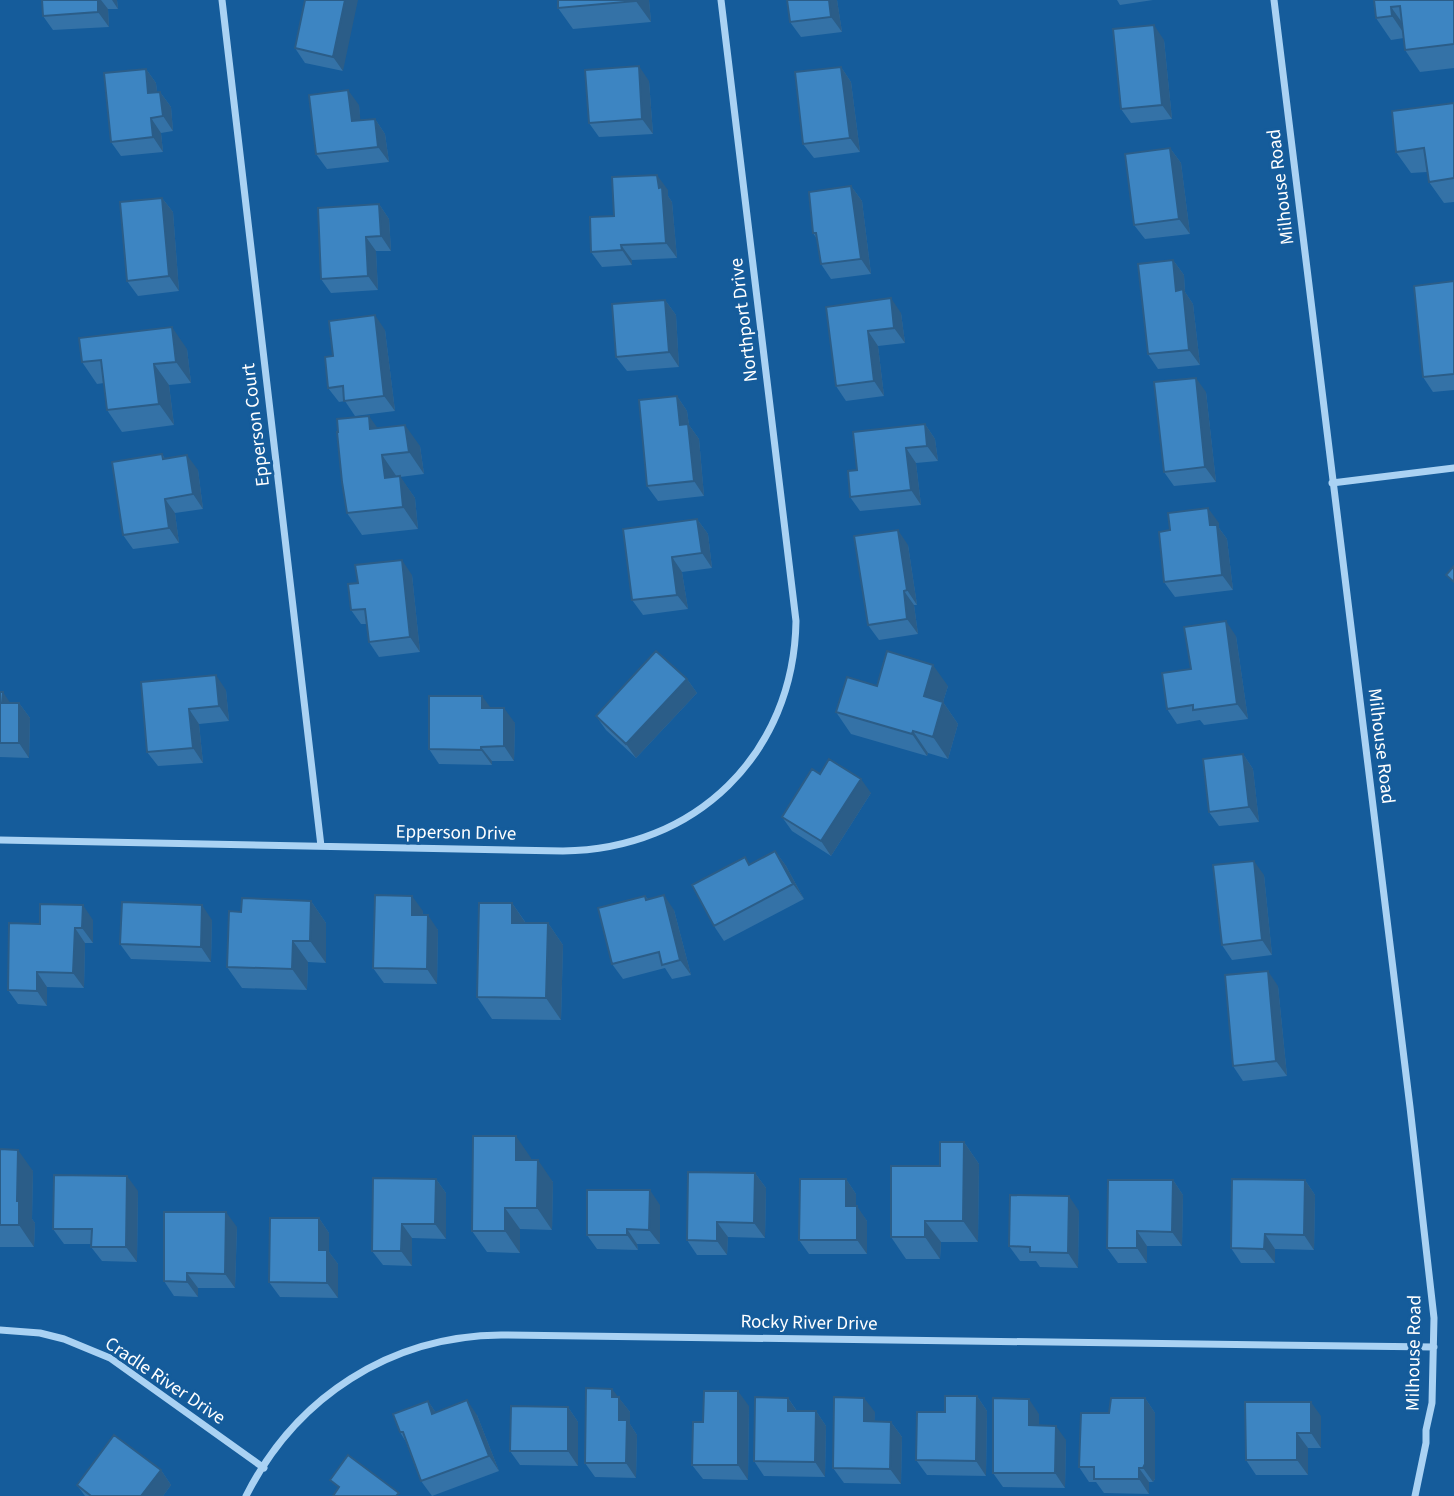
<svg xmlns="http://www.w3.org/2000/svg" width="1454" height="1496" viewBox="0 0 1454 1496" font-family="'Source Sans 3',sans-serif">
<rect width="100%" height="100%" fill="#155c9b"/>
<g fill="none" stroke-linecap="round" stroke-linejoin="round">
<path stroke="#aad2f3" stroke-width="7" d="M222,0L321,846
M1274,0L1410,1107L1434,1318L1432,1403L1426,1430V1443L1415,1496
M1332,483L1454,468
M0,840L563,851C695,850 794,754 796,621L721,0
M0,1330L40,1333L64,1339L110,1358L264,1468
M246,1496C296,1397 390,1336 501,1335L1434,1347"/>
</g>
<path fill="#3472a7" d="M42,0H117L118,9H108L109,27L53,30L43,16Z
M305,0L343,71L305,63L295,48Z
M558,0H649L651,22L573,29L558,8Z
M837,0L842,32L801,37L790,22Z
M1117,0H1153L1120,5Z
M1374,0H1454V68L1420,72L1405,50L1404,38L1391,40L1376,18Z
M1164,40L1172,119L1131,123L1121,109Z
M841,67L851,82L860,152L814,158L803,144Z
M146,69L156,83L157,92H160L171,107L173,131L161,133L163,152L121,156L111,142Z
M649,81L653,134L599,137L589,123Z
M1454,103V202L1444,203L1429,182L1427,172L1411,173L1396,152Z
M359,105L360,120L375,119L385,134L389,162L327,169L316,154Z
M1170,148L1181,163L1190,234L1145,239L1134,225Z
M851,186L862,201L871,274L831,279L821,264L817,239L813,233Z
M668,190V196L672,202L677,258L632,260V265L602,267L591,252L614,216Z
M162,198L173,212L179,291L138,296L127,281Z
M379,204L389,219L391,251H376L378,290L331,293L321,279Z
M1173,260L1184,275L1185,292L1193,304L1200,365L1158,369L1148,354Z
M1454,281V390L1433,392L1423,377Z
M665,300L676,315L679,367L627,371L616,357Z
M826,307L901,313L905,343L878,346L884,396L846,401L836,386Z
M385,330L395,411L355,416L345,401L339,402L328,388L333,356Z
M187,349L191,383L169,385L174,425L122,432L107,410L104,383L97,384L82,362Z
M1206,392L1216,482L1174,486L1164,472Z
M677,396L687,411L689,425L699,439L704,496L658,501L647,486Z
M925,424L935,439L938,461L916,463L921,505L860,511L850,497L857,470Z
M377,428L420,446L424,474L400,477L415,498L418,529L362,535L347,513Z
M162,454L165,459L198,470L203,509L175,513L179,543L133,549L123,535Z
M697,519L708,534L712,568L682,572L688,609L643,615L632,600Z
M1219,523V528L1227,539L1233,590L1175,597L1164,582Z
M908,545L917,605H914L918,634L879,640L868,625Z
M412,575L420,652L379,657L369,642L367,624H361L351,610Z
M1236,636L1248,719L1204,725L1200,720L1177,724L1167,709L1191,669Z
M687,679L697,693L636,758L606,730L596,716Z
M141,682L226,690L229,721L199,724L203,763L158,766L147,752Z
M877,686H948L943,702L958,724L948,759L928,753L927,756L851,734L836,712Z
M0,692L10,703H19L30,718L29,758L0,757Z
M491,708L515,723L514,761H492V765L439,764L429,749Z
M1243,754L1253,769L1259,822L1219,826L1209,812Z
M820,774L871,793L831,856L792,831L782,817Z
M775,851L786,866L804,899L724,941L714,926L750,864Z
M1264,875L1272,955L1232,960L1222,945Z
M645,896L648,899L674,910L691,975L672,979L665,968L623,979L612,964Z
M311,901L326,923V963L308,962L307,990L242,988L227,967L241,912Z
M512,903L526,923H548L563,945L561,1020L492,1019L477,997Z
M423,911V915L438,930L437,984L384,983L373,968Z
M93,920V943H85L84,988L47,987V1006L18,1004L8,990L40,924Z
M212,920L211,962L131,959L120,944Z
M1278,986L1287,1076L1243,1081L1233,1066Z
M964,1142L979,1164L978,1242H941L940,1259H906L891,1237L940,1166Z
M0,1149L33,1171L32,1219L35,1223L34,1247H0Z
M531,1158V1160L553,1182L552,1230L520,1229V1253L487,1252L472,1231Z
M755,1173L766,1188L765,1238L728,1237L727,1255H697L687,1240Z
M436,1179L446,1193V1239L412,1238V1266L383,1265L372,1251Z
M846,1179L856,1194V1206L867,1221V1254H809L799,1240Z
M1173,1180L1183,1195L1182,1246H1147V1263H1118L1107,1248Z
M1305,1180L1315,1195L1314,1250L1275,1249V1263H1241L1231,1248Z
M138,1191L137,1262L102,1261L91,1247L92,1244H64L53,1229Z
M660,1205V1244H637L638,1250L597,1249L587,1235Z
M1079,1211L1078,1268L1040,1267L1036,1261H1020L1009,1246Z
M319,1218L329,1233V1252L338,1264V1298L280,1297L269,1282Z
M237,1227L235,1288H198V1297L174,1296L164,1281Z
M977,1396L987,1411L986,1476L927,1475L916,1460L945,1412Z
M618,1397L630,1412V1424L637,1435L636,1478L595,1477L585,1463Z
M788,1398L797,1411H816L826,1426L825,1477L764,1476L754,1461Z
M1145,1398L1155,1413V1479L1153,1482H1149V1494L1104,1493L1096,1482H1089L1079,1467L1109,1413Z
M428,1401L436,1413L477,1415L499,1471L432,1496L421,1481L406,1442L400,1432Z
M749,1406L748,1480L703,1479L692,1465L703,1422Z
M568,1407L578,1422V1466L520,1465L510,1451Z
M875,1412L874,1422H891L902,1437L901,1484L844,1483L833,1468Z
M1039,1414V1425L1066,1440L1065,1488L1003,1487L993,1473Z
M1321,1416V1448H1308V1475H1256L1246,1460Z
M161,1470L171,1485L163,1496H85L77,1485Z"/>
<path fill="#2b5d88" d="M98,0H101L108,9L109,27L98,12Z
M112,0H117L118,9Z
M345,0H358L343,71L333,57Z
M635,0H649L651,22Z
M829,0H837L842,32L831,17Z
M1391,7L1406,28L1407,38L1392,16Z
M1154,25L1164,40L1172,119L1162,105Z
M639,66L649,81L653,134L642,119Z
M841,67L851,82L860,152L850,138Z
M146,69L156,83L159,108L148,93Z
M348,90L359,105L362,136L352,121Z
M160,92L171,107L173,131L163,116Z
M151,118L161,133L163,152L153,137Z
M375,119L385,134L389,162L378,147Z
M1170,148L1181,163L1190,234L1179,219Z
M657,175L668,190V196L672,202L677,258L666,243Z
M851,186L862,201L871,274L861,259Z
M162,198L173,212L179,291L169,276Z
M379,204L389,219L391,251L381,236Z
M366,237L376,251L378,290L368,276Z
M621,245L632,260V265L622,250Z
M1173,260L1184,275L1185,292L1193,304L1200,365L1189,350L1176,291Z
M891,298L901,313L905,343L894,328Z
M665,300L676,315L679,367L669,352Z
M375,315L385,330L395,411L384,396Z
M172,327L187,349L191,383L176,362Z
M868,331L878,346L884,396L874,381Z
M154,364L169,385L174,425L159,404Z
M1196,378L1206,392L1216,482L1205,467Z
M677,396L687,411L689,425L699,439L704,496L694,481L680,425Z
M369,416L384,437L370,429Z
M925,424L935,439L938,461L927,446Z
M405,425L420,446L424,474L409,452Z
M906,448L916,463L921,505L911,490Z
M187,455L198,470L203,509L193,494Z
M382,455L397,477L385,478Z
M400,476L415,498L418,529L403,507Z
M165,499L175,513L179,543L169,528Z
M1208,508L1219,523V528L1227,539L1233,590L1222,575L1210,525Z
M697,519L708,534L712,568L702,553Z
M898,530L908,545L917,605L907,590Z
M672,557L682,572L688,609L677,595Z
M402,560L412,575L420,652L410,637Z
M904,591L914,605L918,634L907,619Z
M1226,621L1236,636L1248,719L1237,704Z
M933,665L948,686L943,702L958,724L948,759L933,737L924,696Z
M216,675L226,690L229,721L219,706Z
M687,679L697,693L636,758L626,744Z
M3,692L13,707L2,703Z
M482,696L493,711L482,708Z
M19,703L30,718L29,758L19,743Z
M504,708L515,723L514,761L504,746Z
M189,709L199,724L203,763L193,748Z
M913,731L928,753L927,756L912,734Z
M481,747L492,761V765L481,750Z
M1243,754L1253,769L1259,822L1249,807Z
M861,779L871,793L831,856L821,841Z
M775,851L786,866L804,899L793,884Z
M1254,861L1264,875L1272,955L1262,940Z
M664,895L674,910L691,975L680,960Z
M412,896L423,911L422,929L412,915Z
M311,901L326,923V963L310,941Z
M512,903L527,925L512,923Z
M83,905L93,920V943L82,928Z
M202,905L212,920L211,962L201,947Z
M428,915L438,930L437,984L427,969Z
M548,923L563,945L561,1020L546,998Z
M75,928L85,943L84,988L73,973Z
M293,941L308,962L307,990L292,969Z
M1268,971L1278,986L1287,1076L1276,1061Z
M37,972L47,987V1006L37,991Z
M516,1136L531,1158V1182L516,1160Z
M964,1142L979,1164L978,1242L963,1221Z
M18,1150L33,1171L32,1219L35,1223L34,1247L19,1225L17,1201Z
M538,1160L553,1182L552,1230L537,1208Z
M755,1173L766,1188L765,1238L754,1223Z
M127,1176L138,1191L137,1262L126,1247Z
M436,1179L446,1193V1239L435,1224Z
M846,1179L856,1194V1221L846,1206Z
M1173,1180L1183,1195L1182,1246L1172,1232Z
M1305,1180L1315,1195L1314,1250L1304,1235Z
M650,1190L660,1205V1244L649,1230Z
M1069,1196L1079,1211L1078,1268L1068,1253Z
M857,1206L867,1221V1254L857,1240Z
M505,1208L520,1229V1253L505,1231Z
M226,1212L237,1227L235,1288L225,1274Z
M319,1218L329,1233V1252L338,1264V1298L327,1283L319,1250Z
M925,1221L941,1242L940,1259L925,1237Z
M717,1222L728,1237L727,1255L717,1241Z
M402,1224L412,1238V1266L401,1251Z
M627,1229L637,1244L638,1250L627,1235Z
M1137,1231L1147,1246V1263L1137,1248Z
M1265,1234L1275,1249V1263L1264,1249Z
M187,1273L198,1288V1297L187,1282Z
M612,1389L630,1412V1424L637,1435L636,1478L626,1463L619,1420L612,1397Z
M738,1391L749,1406L748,1480L738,1465Z
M977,1396L987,1411L986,1476L976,1461Z
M788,1398L798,1413L788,1411Z
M864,1398L875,1412L874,1436L864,1421Z
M1145,1398L1155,1413V1479L1153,1482L1143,1468Z
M1029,1399L1039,1414V1440L1029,1425Z
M467,1400L477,1415L499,1471L489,1456Z
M428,1401L438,1416L432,1414Z
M1311,1402L1321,1416V1448L1311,1433Z
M568,1407L578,1422V1466L568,1451Z
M816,1411L826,1426L825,1477L815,1462Z
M891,1422L902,1437L901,1484L890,1469Z
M1056,1426L1066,1440L1065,1488L1055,1473Z
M1297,1433L1308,1448V1475L1297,1460Z
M1139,1468L1149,1482V1494L1139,1479Z
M161,1470L171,1485L163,1496H141Z"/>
<path fill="#3d85c2" stroke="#2b5d88" stroke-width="2" d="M42,0H98V12L43,16Z
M305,0H345L333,57L295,48Z
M558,0H635L636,1L558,8Z
M787,0H829L831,17L790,22Z
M1374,0H1454V44L1405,50L1400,6L1391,7L1392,16L1376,18Z
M1154,25L1162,105L1121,109L1113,29Z
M639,66L642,119L589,123L585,70Z
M841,67L850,138L803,144L795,72Z
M146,69L148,93L160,92L163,116L151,118L153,137L111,142L104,73Z
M348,90L352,121L375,119L378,147L316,154L309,95Z
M1454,103V178L1429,182L1424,148L1396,152L1392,111Z
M1170,148L1179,219L1134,225L1125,154Z
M657,175L659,188L662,187L666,243L621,245L622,250L591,252L590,217L614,216L612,177Z
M851,186L861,259L821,264L816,233H813L809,192Z
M162,198L169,276L127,281L120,202Z
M379,204L381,236L366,237L368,276L321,279L318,208Z
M1173,260L1176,291L1183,289L1189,350L1148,354L1138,264Z
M1454,281V374L1423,377L1414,286Z
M891,298L894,328L868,331L874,381L836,386L826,307Z
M665,300L669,352L616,357L612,304Z
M375,315L384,396L344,401L343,386L328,388L325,357L333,356L329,321Z
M172,327L176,362L154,364L159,404L107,410L101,360L82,362L79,338Z
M1196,378L1205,467L1164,472L1154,382Z
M677,396L680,425L688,424L694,481L647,486L639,400Z
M369,416L370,429L405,425L409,452L382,455L385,478L400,476L403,507L347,513L342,482L337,432H338L337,419Z
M925,424L927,446L906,448L911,490L850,497L848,471L857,470L853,432Z
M162,454L163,459L187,455L193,494L165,499L169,528L123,535L112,462Z
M1208,508L1210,525H1217L1222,575L1164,582L1159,532L1170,530L1168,513Z
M697,519L702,553L672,557L677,595L632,600L623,529Z
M898,530L907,590L904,591L907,619L868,625L854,536Z
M402,560L410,637L369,642L365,609L351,610L348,584L358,583L355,565Z
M1454,566V582L1446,575Z
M1226,621L1237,704L1193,710V705L1167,709L1162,673L1191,669L1184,627Z
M656,651L687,679L626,744L596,716Z
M887,651L933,665L924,696L943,702L933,737L913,731L912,734L836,712L847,677L877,686Z
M216,675L219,706L189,709L193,748L147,752L141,682Z
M0,692H3L2,703H19V743H0Z
M429,696H482V708H504V746L481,747V750L429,749Z
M1243,754L1249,807L1209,812L1203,759Z
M829,759L861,779L821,841L782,817L812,769L820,774Z
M775,851L793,884L714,926L692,885L745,857L749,865Z
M1254,861L1262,940L1222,945L1213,865Z
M375,895L412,896V915H428L427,969L373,968Z
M664,895L680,960L662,965L659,952L612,964L598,908L645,896L646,900Z
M242,898L311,901L310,941H293L292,969L227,967L229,911L241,912Z
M122,902L202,905L201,947L120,944Z
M479,903H512V923H548L546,998L477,997Z
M40,904L83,905L82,928H75L73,973L37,972V991L8,990L9,923L40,924Z
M1268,971L1276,1061L1233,1066L1225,975Z
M473,1136H516V1160H538L537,1208H505V1231H472Z
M940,1142H964L963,1221H925V1237H891V1166H940Z
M0,1149L18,1150L17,1201H19V1225H0Z
M688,1172L755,1173L754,1223L717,1222V1241L687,1240Z
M54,1175L127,1176L126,1247H91L92,1229H53Z
M373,1178L436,1179L435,1224H402L401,1251H372Z
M800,1179H846V1206H857V1240H799Z
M1232,1179L1305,1180L1304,1235L1265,1234L1264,1249L1231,1248Z
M1108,1180H1173L1172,1232L1137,1231V1248H1107Z
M587,1190H650L649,1230L627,1229V1235H587Z
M1010,1195L1069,1196L1068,1253L1030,1252V1247L1009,1246Z
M164,1212H226L225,1274L187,1273V1282L164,1281Z
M270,1218H319V1250H327V1283L269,1282Z
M586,1388L612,1389V1397H619V1420H627L626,1463H585Z
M704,1391H738V1465H692L693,1422H703Z
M945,1396H977L976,1461L916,1460L917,1412H945Z
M755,1397L788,1398V1411H816L815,1462L754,1461Z
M834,1397L864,1398V1421L891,1422L890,1469L833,1468Z
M993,1398L1029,1399V1425L1056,1426L1055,1473H993Z
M1111,1398H1145V1464L1143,1468H1139V1479H1094V1467H1079L1081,1413H1109Z
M467,1400L489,1456L421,1481L403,1432H400L393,1414L428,1401L432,1414Z
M1245,1402H1311V1433H1297V1460H1246Z
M511,1406L568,1407V1451H510Z
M114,1435L161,1470L141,1496H91L77,1485Z
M348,1455L399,1493L396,1496H333L339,1487L330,1480Z"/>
<g text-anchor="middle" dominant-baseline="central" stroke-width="6" stroke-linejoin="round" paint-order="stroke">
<g font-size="19" fill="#fff" stroke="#155c9b">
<text transform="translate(1281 187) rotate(-97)">Milhouse Road</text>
<text transform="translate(744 320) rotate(-97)">Northport Drive</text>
<text transform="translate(256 425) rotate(-97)">Epperson Court</text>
<text transform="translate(1381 746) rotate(83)">Milhouse Road</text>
<text transform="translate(456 833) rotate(1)">Epperson Drive</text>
<text transform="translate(809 1323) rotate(1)">Rocky River Drive</text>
<text transform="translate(1414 1353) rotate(-89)">Milhouse Road</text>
<text transform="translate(165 1381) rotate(34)">Cradle River Drive</text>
</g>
</g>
</svg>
